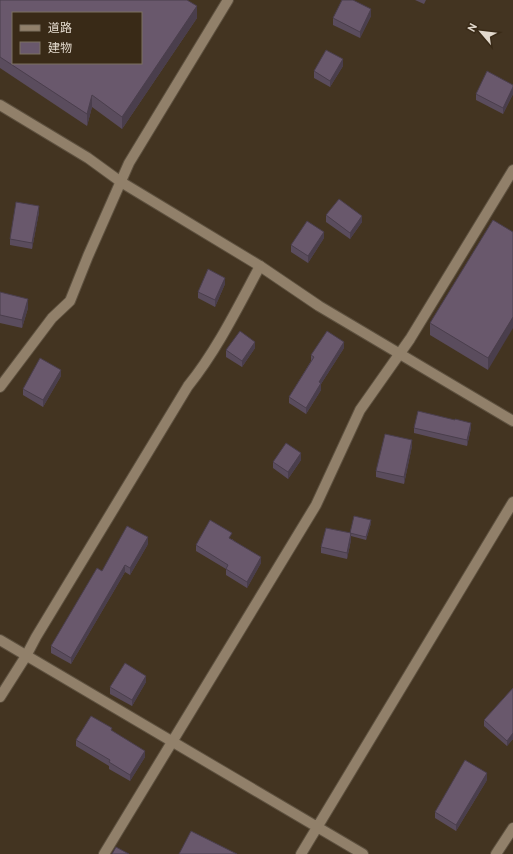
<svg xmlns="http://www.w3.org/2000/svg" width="513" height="854" viewBox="0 0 513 854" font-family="Overpass,'Noto Sans JP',sans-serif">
<rect width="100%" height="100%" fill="#433421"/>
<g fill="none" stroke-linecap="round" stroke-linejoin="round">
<g stroke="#5d503f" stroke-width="12">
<path id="minor" d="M0,387L52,318L70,301L88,256L129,163L228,0
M0,640L363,854
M0,697L26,656L36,637L188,386C217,350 238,307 260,266
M104,854L316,505L360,410L410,339L513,170
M301,854L513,502"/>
</g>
<g stroke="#5d503f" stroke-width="12">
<path id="tertiary" d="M0,105L88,158L121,182L260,266L319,306L513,421
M496,854L513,828"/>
</g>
<use href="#minor" stroke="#91806a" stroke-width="10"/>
<use href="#tertiary" stroke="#91806a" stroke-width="10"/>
</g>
<path fill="#5a4c5d" d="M0,0L197,18L122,129L92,107L87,126L0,68Z
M415,0H426L424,4Z
M371,16L360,38L333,25V18Z
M343,66L330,87L314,78V71Z
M513,85V94L503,114L476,100V94Z
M39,212L32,249L10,245V239Z
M326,215L362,222L350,239L326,222Z
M493,220L488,370L430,335V323Z
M324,238L308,263L291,252V245Z
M225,284L215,307L198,298V292Z
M0,292L28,308L22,328L0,323Z
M255,348L242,367L226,357V350Z
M344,348L321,384V390L306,414L289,403V397L311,361V355Z
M61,376L43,407L23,395V389Z
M414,428H471L467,446L414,433Z
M412,446L404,484L376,477V471Z
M301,460L288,479L273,468V462Z
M371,523L366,540L351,536V540L347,559L321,553V547Z
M232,539L261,563L247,588L226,575V569L196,551V545Z
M148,544L130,575L125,572L71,664L51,653V646L102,571Z
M146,682L132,706L110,694V687Z
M513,688V739L507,746L484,726V720Z
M112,731L145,757L130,781L109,769V766L76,746V740Z
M487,780L456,831L435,818V812Z"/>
<path fill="#4a3e4c" d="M197,6V18L122,129V117Z
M371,9V16L360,38V32Z
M343,59V66L330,87V81Z
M513,87V94L503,114V108Z
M92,95V107L87,126V114Z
M39,206V212L32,249V243Z
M362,216V222L350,239V233Z
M324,232V238L308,263V256Z
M225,278V284L215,307V300Z
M28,299V308L22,328V320Z
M513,317V328L488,370V358Z
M255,342V348L242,367V361Z
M344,342V348L321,384V390L306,414V408L319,382Z
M61,370V376L43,407V400Z
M471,423V428L467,446V440Z
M412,440V446L404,484V477Z
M301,453V460L288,479V472Z
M371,520V523L366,540V537Z
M351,533V540L347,559V553Z
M148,537V544L130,575V568Z
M261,557V563L247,588V582Z
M125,565V572L71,664V658Z
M146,676V682L132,706V700Z
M513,733V739L507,746V741Z
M145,751V757L130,781V775Z
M487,773V780L456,831V825Z"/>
<path fill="#69586c" stroke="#4a3e4c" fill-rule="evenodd" d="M0,0H187L197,6L122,117L92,95L87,114L0,57ZM13,13H141V63H13Z
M342,0H353L371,9L360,32L333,18Z
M326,50L343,59L330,81L314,71Z
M487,71L513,85V87L503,108L476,94Z
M339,199L362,216L350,233L326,215Z
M16,202L39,206L32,243L10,239Z
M493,220L513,232V317L488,358L430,323Z
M307,221L324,232L308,256L291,245Z
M208,269L225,278L215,300L198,292Z
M0,292L28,299L22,320L0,315Z
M240,331L255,342L242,361L226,350Z
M327,331L344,342L319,382L321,383L306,408L289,397L314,357L311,355Z
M40,358L61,370L43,400L23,389Z
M418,411L455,420V419L471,423L467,440L414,428Z
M385,434L412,440L404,477L376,471Z
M286,443L301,453L288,472L273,462Z
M354,516L371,520L366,537L350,533Z
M210,520L232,533L229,538L261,557L247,582L226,569L228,565L196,545Z
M127,526L148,537L130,568L125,565L71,658L51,646L97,568L102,571Z
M326,528L351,533L347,553L321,547Z
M125,663L146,676L132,700L110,687Z
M513,688V733L507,741L484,720Z
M91,716L112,728L111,730L145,751L130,775L109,762L110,760L76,740Z
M465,760L487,773L456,825L435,812Z
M191,831L237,854H179Z
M116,847L129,854H112Z"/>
<rect x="12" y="12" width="130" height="52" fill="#392a17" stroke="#7d7060"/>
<rect x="20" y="25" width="20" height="6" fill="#91806a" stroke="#7d7060"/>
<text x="48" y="32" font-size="12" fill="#e2d9cd">道路</text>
<rect x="20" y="42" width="20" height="12" fill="#69586c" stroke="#7d7060"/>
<text x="48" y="52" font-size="12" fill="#e2d9cd">建物</text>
<g transform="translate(481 32) rotate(298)" stroke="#392a17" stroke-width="3" paint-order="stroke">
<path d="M0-3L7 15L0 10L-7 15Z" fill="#e2d9cd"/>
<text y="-6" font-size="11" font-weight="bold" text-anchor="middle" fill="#e2d9cd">N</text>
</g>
</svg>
